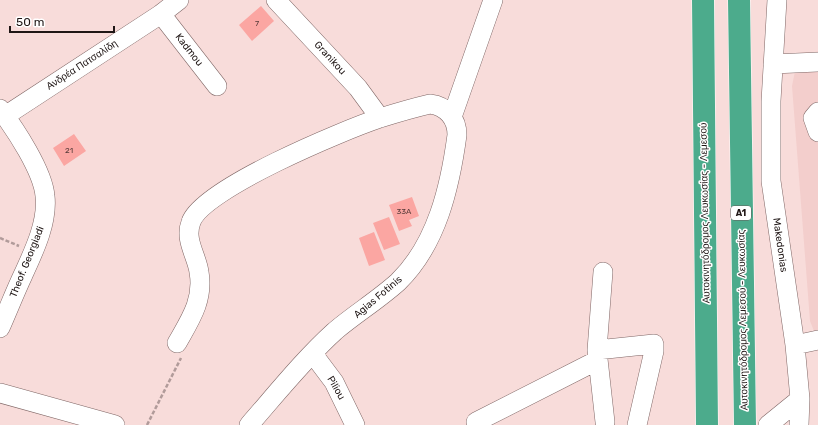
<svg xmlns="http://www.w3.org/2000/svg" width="818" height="425" viewBox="0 0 818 425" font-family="Rubik,sans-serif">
<rect width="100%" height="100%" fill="#f8dcda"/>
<path fill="#f3cecc" d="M818,51V341L810,321L792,86L798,57Z"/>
<path fill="#fba6a2" d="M261,6L274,21L252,41L239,25Z
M74,134L86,151L64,166L53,148Z
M412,197L419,216L409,220L412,226L399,231L389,205Z
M389,217L400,244L384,250L373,223Z
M374,232L385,260L369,266L359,238Z"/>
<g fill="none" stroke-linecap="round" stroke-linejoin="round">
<g stroke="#7f6665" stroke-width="20">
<path id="minor" d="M276,0L358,88L380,118
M777,0L771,101V181L795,345L800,399L799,425
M161,14L217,86
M773,64L818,62
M0,109C15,129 43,171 45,196C48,222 34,251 23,275C15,292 8,310 0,328
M818,112L813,118L818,132
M5,116L161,14L179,0
M452,117L493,0
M603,272L597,350L605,422
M177,343C190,320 204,300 199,272C197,256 184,240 191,222C202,189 344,130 380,118C396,113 413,108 430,104C447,106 457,119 457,135C450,187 437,244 398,282C378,300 355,314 335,331C304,359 277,393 249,425
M795,345L818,340
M597,350L654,344V351L637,425
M313,354L334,382L355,425
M0,393L115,425
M476,422L598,360
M768,425L800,399"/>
</g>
<g stroke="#fff" stroke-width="23">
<path id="highway" d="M703,0L707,425
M739,0L745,425"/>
</g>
<path stroke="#b19b9a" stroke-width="2.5" stroke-dasharray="4 2" stroke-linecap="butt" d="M0,238L19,246
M147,425L181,358"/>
<use href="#minor" stroke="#fff" stroke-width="19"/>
<use href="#highway" stroke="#4cab8c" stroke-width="22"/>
</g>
<g text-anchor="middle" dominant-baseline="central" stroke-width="3" stroke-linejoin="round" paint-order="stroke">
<g font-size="8" fill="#563a38">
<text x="257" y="23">7</text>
<text x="69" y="150">21</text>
<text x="404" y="211">33A</text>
</g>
<rect fill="#fff" stroke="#625c5b" stroke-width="1" x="731" y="206" width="20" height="14" rx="3"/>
<g font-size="9" font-weight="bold" fill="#1f1615">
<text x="741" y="213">A1</text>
</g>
<g font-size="10" fill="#1f1615" stroke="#fff">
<text transform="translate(189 50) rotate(52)">Kadmou</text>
<text transform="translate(330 58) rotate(47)">Granikou</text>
<text transform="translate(82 65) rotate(-33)">Ανδρέα Πατσαλίδη</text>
<text transform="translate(705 213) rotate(-91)">Αυτοκινητόδρομος Λευκωσίας - Λεμεσού</text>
<text transform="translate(780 245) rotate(82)">Makedonias</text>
<text transform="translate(27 262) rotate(-68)">Theof. Georgiadi</text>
<text transform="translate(378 297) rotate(-40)">Agias Fotinis</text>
<text transform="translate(743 320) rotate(-91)">Αυτοκινητόδρομος Λεμεσού - Λευκωσίας</text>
<text transform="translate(336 388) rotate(60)">Piliou</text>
</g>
</g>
<path d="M10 26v6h104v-6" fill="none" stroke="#1f1615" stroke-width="2"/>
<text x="16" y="26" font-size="12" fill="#1f1615" stroke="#ffffff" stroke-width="3" paint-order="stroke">50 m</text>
</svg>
